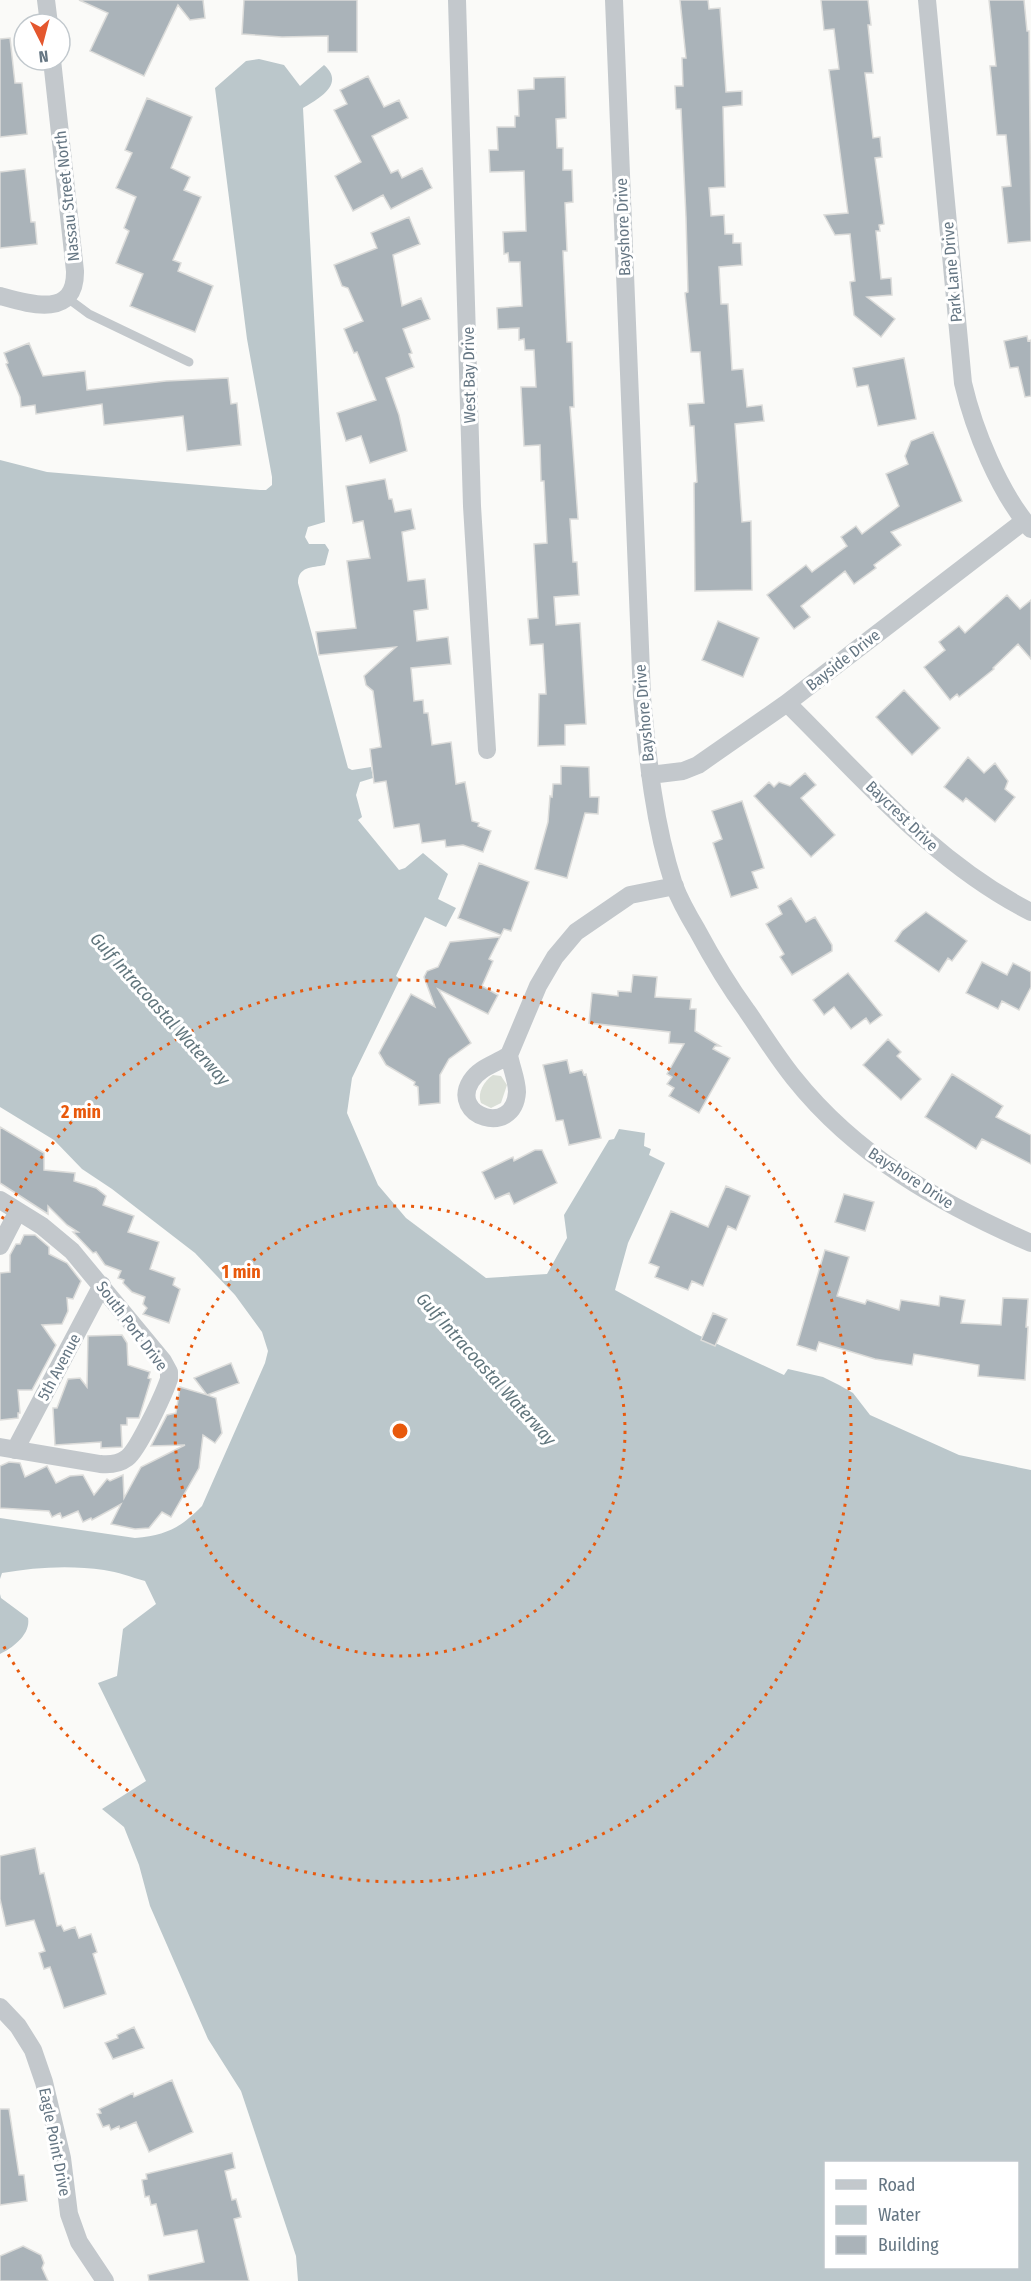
<svg xmlns="http://www.w3.org/2000/svg" width="1031" height="2281" viewBox="0 0 1031 2281" font-family="'Fira Sans Condensed',sans-serif">
<rect width="100%" height="100%" fill="#fafaf8"/>
<path fill="#dadfd7" d="M493,1075L501,1076L507,1085L501,1103L491,1108L481,1103C477,1093 484,1081 493,1075Z"/>
<path fill="#bbc7cb" fill-rule="evenodd" d="M259,59L284,65L300,86L324,65C346,84 318,99 303,108L325,522L308,527L305,537L309,544H325L329,550L325,565C312,568 298,566 298,583L348,768L352,770L371,767L373,778L360,782L356,795L362,817L358,820L399,870L405,868L423,853L448,874L438,899L456,908L446,927L425,917L396,976L400,979L352,1078L347,1113L378,1185L406,1218L486,1278L547,1274L567,1238L564,1215L609,1140L614,1139L619,1129L645,1133L644,1146L651,1149L649,1155L665,1163L628,1243L615,1290L696,1334L784,1375L788,1369L823,1377L839,1385L853,1393L870,1415L959,1455L1031,1470V2281H298L296,2256L241,2091L208,2039L150,1906L139,1865L124,1827L102,1809L146,1781L98,1683L117,1676L123,1629L156,1604L145,1581C131,1577 118,1572 104,1570C71,1565 35,1567 2,1573L0,1579V1518L135,1538C167,1535 180,1528 202,1506L265,1363L268,1351L262,1332L235,1295L195,1253L112,1189L82,1169L54,1140L0,1107V460L47,472L260,490H266L272,485V477L247,339L215,88L246,61ZM826,2162H1018V2268H826Z
M0,1594L1,1598L28,1618C31,1634 13,1648 0,1654Z"/>
<path fill="#aab3b9" stroke="#dcdcda" stroke-width="1.5" d="M79,0H203L205,18L190,20L178,5L144,76L90,51L108,13Z
M244,0H357V52H328V36L282,37L242,34Z
M680,0H708L709,9L720,8L726,92L742,91V105L723,107L725,187L709,188L711,216L724,215L725,234H733V243H741L742,265L719,267L721,304H728L732,370L743,369L747,407L762,405L764,421L735,424L742,522L751,521L752,590L695,591L694,483L697,482L694,426H690L688,404L704,403L700,352H691L685,293L688,292L686,217L681,109H676L675,86H683L682,58H686Z
M821,0H868L871,25H868L873,73H865L873,138L880,137L882,157L875,158L884,224L879,225L880,231H876L881,279L891,278L892,295L867,297L895,319L881,337L854,315L850,282L855,281L850,234L835,235L824,215L848,213L829,70L839,69L834,29L824,30Z
M989,0H1024L1027,31H1029L1031,241L1008,243L1002,187L1011,186L1006,135H997L990,66H996Z
M10,38L15,83H22L27,134L0,137V39Z
M368,76L384,107L399,100L408,118L372,136L391,173L398,170L402,178L422,168L432,188L391,209L383,195L353,211L335,176L361,162L334,110L347,104L340,90Z
M565,77L566,118L556,119L557,148H563V170H572L573,202L565,203L567,251H563L567,342H572L574,407H570L578,519H570L573,562H577L579,595L554,597L556,625L580,623L586,724L565,725V745L538,746L539,694H546L543,644L530,645L528,619L538,618L534,544L547,543L544,481H541L540,445L524,446L521,387H536L534,350H525L524,339L519,340V328L498,329L497,308L522,306L520,262H509L508,253L504,254L503,232L526,231L524,171L490,172L489,150H498L497,127H515V116H519L518,90L534,89V78Z
M147,98L192,117L171,168L190,177L184,190L201,197L173,260L181,263L178,271L213,286L195,332L130,306L143,274L116,263L129,231L124,228L136,197L116,188L132,153L125,150Z
M25,169L31,222H35L37,244L0,248V172Z
M409,217L420,244L393,255L402,306L421,298L430,319L403,329L412,353L409,354L414,367L386,378L399,415L407,451L370,463L361,436L346,441L337,413L376,400L357,352L354,353L344,329L363,321L348,288L342,286L334,265L377,248L371,233Z
M1027,336L1028,341L1031,340V396L1025,397L1018,367L1010,368L1004,341Z
M29,343L43,376L85,371L87,390L166,381L228,378L231,404L237,403L241,445L187,451L183,416L104,425L102,404L36,414L35,405L21,407L20,397L6,364L8,363L4,353Z
M904,358L916,419L878,426L868,385L857,387L853,368Z
M933,432L962,501L891,532L901,545L874,565L876,568L854,584L845,571L801,606L810,617L794,629L767,595L806,565L812,572L847,546L841,537L856,526L862,534L899,506L886,474L908,464L905,456L911,441Z
M385,479L389,499H392L395,512L411,509L415,529L402,532L408,581L425,579L428,609L414,611L417,641L448,637L451,664L411,668L414,701L423,700L424,713H428L432,745L451,742L456,784L465,782L472,821L479,823L478,826L491,831L483,852L463,845L446,847L445,840L422,843L419,824L394,828L386,781L374,783L370,749L381,747L373,691L366,685L364,676L396,647L319,655L316,632L356,628L347,561L370,558L363,521L353,523L346,486Z
M1007,595L1020,609L1031,600V659L1018,644L993,668L994,669L959,697L957,694L950,700L924,667L945,650L939,642L959,626L965,633Z
M718,621L759,638L743,677L702,660Z
M904,690L940,728L912,755L876,717Z
M968,757L984,773L995,763L1008,781L1005,789L1015,797L995,822L966,798L963,802L944,787Z
M561,766L589,767L590,797H599L598,814L585,813L567,878L535,869L548,822L550,796L552,797L553,784H561Z
M805,773L816,785L801,798L835,835L811,857L754,796L769,782L774,787L779,782L790,786Z
M742,801L764,868L752,872L758,888L731,897L713,843L722,839L712,811Z
M479,863L529,882L511,931L504,929L501,935L458,918Z
M791,898L806,922L815,917L832,945V951L792,975L780,957L784,954L766,924L782,914L778,906Z
M926,912L967,941L952,961L948,958L939,972L895,941L902,931Z
M500,937L489,959L493,961L482,986L498,995L488,1014L438,989L471,1043L449,1059L440,1075V1103L419,1105L418,1087L414,1085L415,1082L386,1065L379,1053L411,994L435,1007L424,977L427,971L438,967L450,942Z
M982,962L1007,975L1013,963L1031,972V987L1019,1010L1002,1001L998,1009L966,993Z
M848,973L882,1015L870,1024L866,1018L851,1029L834,1007L824,1015L813,1000Z
M633,975L657,977L655,997L691,999L690,1009H696L695,1031L720,1046H715L713,1049L730,1058L699,1113L669,1096L674,1088L667,1084L672,1077L667,1074L684,1044L669,1043L670,1032L589,1023L592,993L618,996V991L631,992Z
M888,1039L901,1052L897,1056L921,1079L901,1100L863,1065Z
M567,1060L570,1073L582,1070L584,1075L586,1074L601,1138L569,1145L563,1120L556,1121L543,1065Z
M952,1074L1003,1106L996,1117L1031,1135V1164L982,1139L976,1149L925,1117Z
M0,1127L44,1153V1170L75,1173L74,1181L96,1188L106,1196L103,1205L134,1216L128,1232L159,1242L150,1269L175,1278L173,1285L180,1289L169,1323L143,1314L147,1308L143,1304L145,1297L132,1292L123,1283L124,1280L118,1278L121,1271L105,1265L96,1252L93,1253L73,1232H78L67,1225L48,1206V1214L0,1183Z
M535,1150H542L557,1183L514,1204L509,1193L495,1199L482,1172L513,1157L514,1161Z
M726,1186L750,1196L736,1230L728,1226L703,1286L692,1281L688,1290L655,1277L659,1267L649,1263L671,1211L708,1227Z
M844,1194L874,1202L865,1231L835,1222Z
M24,1235H35L49,1247V1254L67,1263L81,1281L73,1299L67,1298L68,1311L62,1324L42,1325L56,1345L32,1390H18L20,1413H18V1418L0,1420V1273L10,1272V1255L16,1244H20Z
M825,1250L849,1257L837,1296L865,1304L867,1300L899,1310L901,1300L939,1306L940,1296L965,1300L961,1323L1001,1325L1003,1298L1028,1299L1026,1327H1028L1025,1380L978,1376L979,1365L914,1354L912,1365L875,1359L819,1342L816,1351L797,1345Z
M713,1313L727,1319L715,1346L701,1340Z
M122,1335L127,1343L128,1365L150,1372L148,1378L151,1379L139,1418H127V1425H121L122,1447L101,1448V1442L55,1445L53,1408H57L68,1379L80,1378L87,1387L88,1336Z
M231,1363L239,1383L207,1395L216,1398L222,1433L215,1443L203,1435L199,1468L171,1517L162,1512L149,1528L135,1529L111,1524L121,1504L92,1520L91,1518L83,1522L78,1511L62,1518L60,1513L52,1517L49,1511L0,1508V1466L9,1462L20,1463L25,1477L47,1466L56,1483L70,1476L83,1475L94,1495L107,1479L110,1481L123,1475L124,1498L141,1467L185,1445L151,1446L167,1415L176,1413L180,1387L207,1395L194,1378Z
M35,1848L40,1874L44,1873L57,1926L61,1925L64,1931L75,1927L79,1938L91,1934L97,1952L93,1954L106,1994L64,2008L50,1967L44,1969L39,1953L45,1951L34,1920L6,1926L0,1899V1856Z
M134,2027L144,2048L113,2059L105,2043L118,2038L117,2035Z
M172,2080L193,2132L149,2152L136,2122L120,2129L119,2126L111,2130L109,2125L103,2127L97,2114L101,2113L99,2109L133,2093L134,2097Z
M0,2109H9L19,2175H24L27,2201L0,2205Z
M232,2153L235,2168L225,2171L232,2200L236,2199L241,2217L234,2219L249,2281H149L148,2275L204,2262L197,2230L164,2236L156,2204L151,2205L149,2196L145,2197L142,2180L147,2179L146,2174Z
M23,2246L41,2255L44,2263L42,2268L48,2281H0V2256Z"/>
<g fill="none" stroke-linecap="round" stroke-linejoin="round">
<path stroke="#c3c8cc" stroke-width="9" d="M66,297L89,314L189,362"/>
<path stroke="#c3c8cc" stroke-width="18" d="M46,0L49,24
M457,0L472,506L487,750
M614,0L642,697C648,761 654,824 674,885C680,901 688,915 697,930C712,958 728,985 747,1011C763,1034 777,1057 794,1078C856,1156 941,1204 1031,1243
M927,0L963,383C974,430 999,492 1031,529
M0,296C29,304 76,319 75,271L52,60
M787,703C863,778 934,863 1031,912
M650,775L683,771L698,765L787,703L1024,521
M509,1055L538,986L555,957L576,932L630,895L675,886
M509,1055C511,1067 517,1080 517,1092C514,1138 449,1116 471,1081C480,1067 496,1064 509,1055Z
M0,1200L42,1226L72,1251L163,1361L169,1372V1379C164,1394 138,1450 127,1458C119,1464 109,1465 100,1464L0,1447
M0,1246L18,1211
M15,1450L102,1285
M0,2007L18,2026L33,2050L44,2082L62,2158L69,2214L79,2242L105,2281"/>
</g>
<g fill="none" stroke="#e8590c" stroke-width="3" stroke-dasharray="3 6">
<circle cx="400" cy="1431" r="225"/>
<path d="M2 1219A451 451 0 1 1 2 1643"/>
</g>
<g text-anchor="middle" dominant-baseline="central" stroke-width="6" stroke-linejoin="round" paint-order="stroke">
<g font-size="16" fill="#657683" stroke="#fff">
<text transform="translate(67 196) rotate(-96)">Nassau Street North</text>
<text transform="translate(623 227) rotate(-92)">Bayshore Drive</text>
<text transform="translate(952 272) rotate(-95)">Park Lane Drive</text>
<text transform="translate(469 375) rotate(-91)">West Bay Drive</text>
<text transform="translate(843 660) rotate(-38)">Bayside Drive</text>
<text transform="translate(644 713) rotate(-95)">Bayshore Drive</text>
<text transform="translate(902 816) rotate(44)">Baycrest Drive</text>
<text transform="translate(911 1178) rotate(33)">Bayshore Drive</text>
<text transform="translate(132 1326) rotate(53)">South Port Drive</text>
<text transform="translate(59 1367) rotate(-62)">5th Avenue</text>
<text transform="translate(55 2142) rotate(79)">Eagle Point Drive</text>
</g>
<g font-size="18" font-style="italic" fill="#60757c" stroke="#fff">
<text transform="translate(160 1009) rotate(48)">Gulf Intracoastal Waterway</text>
<text transform="translate(486 1369) rotate(48)">Gulf Intracoastal Waterway</text>
</g>
</g>
<circle cx="400" cy="1431" r="9" fill="#e8590c" stroke="#fff" stroke-width="3"/>
<g font-size="18" text-anchor="middle" font-weight="bold" fill="#e8590c" stroke="#fff" stroke-width="6" stroke-linejoin="round" paint-order="stroke">
<text x="81" y="1118">2 min</text>
<text x="241" y="1278">1 min</text>
</g>
<rect x="824" y="2161" width="195" height="108" fill="#ffffff" stroke="#c1c8cd" stroke-width="1.5"/>
<rect x="836" y="2180" width="30" height="9" fill="#c3c8cc" stroke="#c1c8cd" stroke-width="1.5"/>
<text x="878" y="2191" font-size="18" fill="#657683">Road</text>
<rect x="836" y="2206" width="30" height="18" fill="#bbc7cb" stroke="#c1c8cd" stroke-width="1.5"/>
<text x="878" y="2221" font-size="18" fill="#657683">Water</text>
<rect x="836" y="2236" width="30" height="18" fill="#aab3b9" stroke="#c1c8cd" stroke-width="1.5"/>
<text x="878" y="2251" font-size="18" fill="#657683">Building</text>
<g transform="translate(42 42) rotate(174)"><circle r="28" fill="#ffffff" stroke="#c1c8cd" stroke-width="1.5"/>
<path d="M0-4.5L10 22L0 15L-10 22Z" fill="#e4572e"/>
<text y="-9" font-size="16" font-weight="bold" text-anchor="middle" fill="#657683">N</text>
</g>
</svg>
